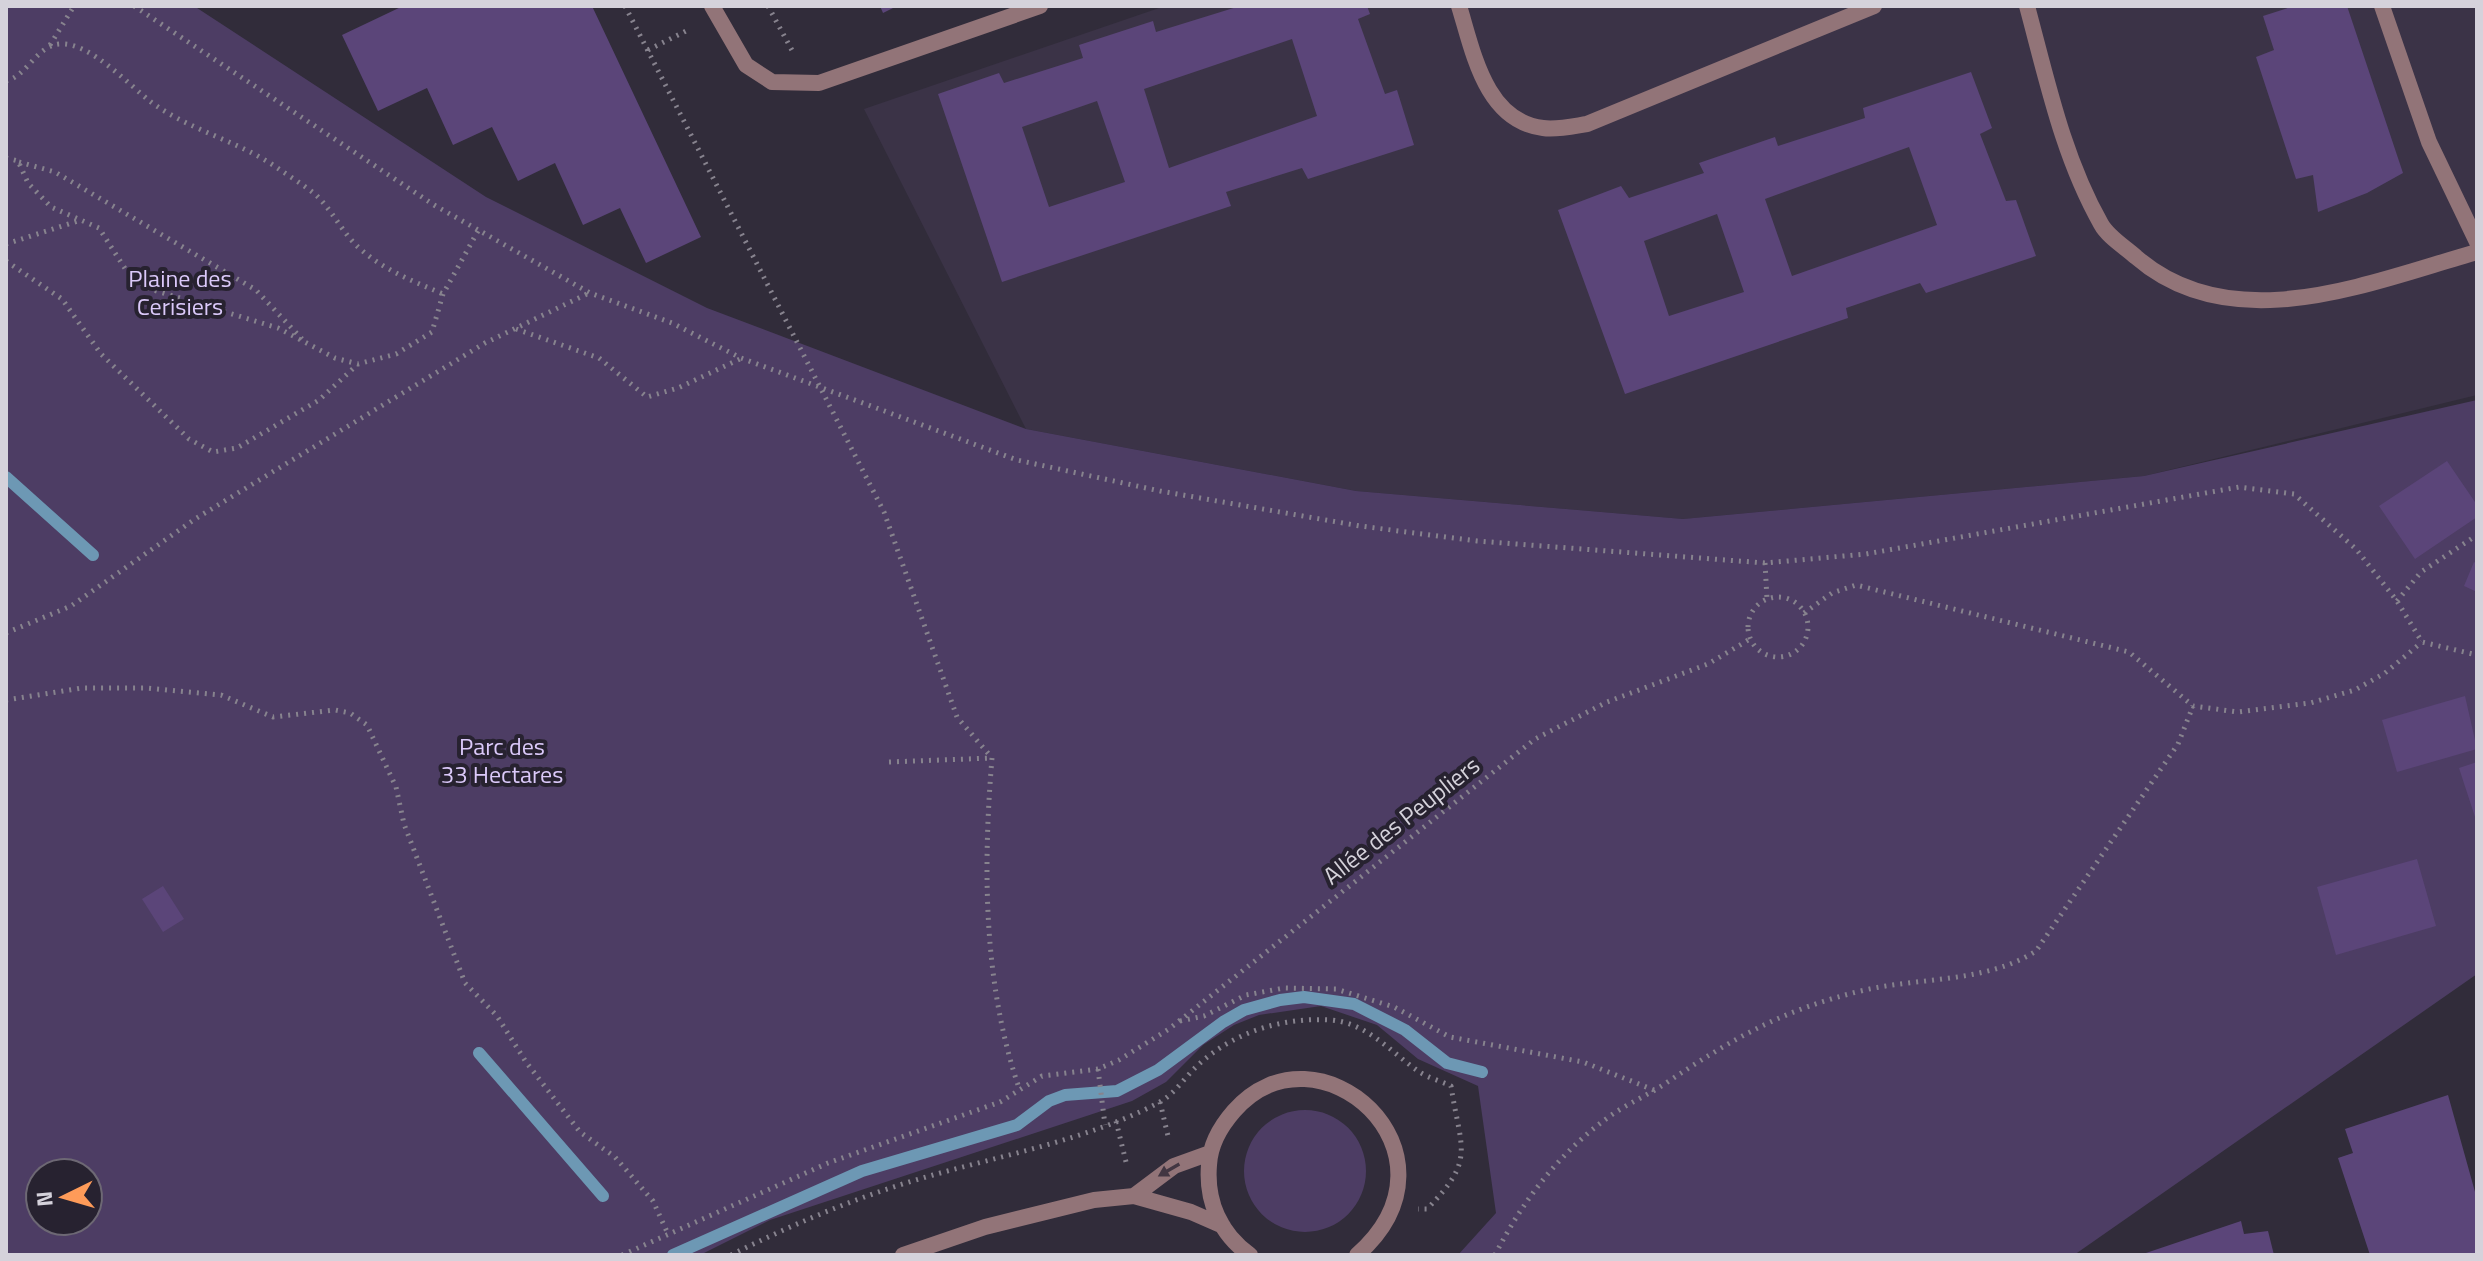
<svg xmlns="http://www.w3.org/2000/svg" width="2483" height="1261" viewBox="0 0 2483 1261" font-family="'Titillium Web',sans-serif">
<rect width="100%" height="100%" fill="#312c3a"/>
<path fill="#3b3347" d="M1165,6H2477V395L2144,476L1683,519L1356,491L1026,429L864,109Z"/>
<path fill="#4d3d64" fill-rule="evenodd" d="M6,6H194L486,197L707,308L1026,429L1356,491L1683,519L2144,476L2477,400V974L2074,1255H1458L1496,1213L1478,1086L1418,1059L1377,1025L1321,1006L1259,1015L1234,1025L1203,1045L1166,1082L1132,1101L770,1220L700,1255H6ZM40,1173H88V1221H40Z
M1244 1171a61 61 0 1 1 122 0a61 61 0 1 1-122 0Z"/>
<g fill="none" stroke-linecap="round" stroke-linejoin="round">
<path stroke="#6d98b4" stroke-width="12" d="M6,477L93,555
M479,1053L603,1196
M673,1255L862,1171L1017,1125L1049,1101L1065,1095L1117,1091L1158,1070L1223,1022L1244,1010L1280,1000L1304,997L1354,1004L1405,1030L1447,1063L1482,1072"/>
</g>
<path fill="#5b4579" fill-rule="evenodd" d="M403,6H592L701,237L646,263L620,208L583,225L555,163L518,181L492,127L453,145L427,88L378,111L342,35Z
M880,6H897L883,13Z
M1240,6H1367L1370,14L1358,19L1385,94L1397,90L1414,145L1308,179L1302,168L1226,192L1231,206L1002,282L938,94L999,73L1004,83L1083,58L1079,45L1153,21L1156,32ZM1292,39L1317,116L1169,168L1144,89ZM1097,101L1125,182L1049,207L1022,127Z
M2294,6H2347L2403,173L2367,193L2318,212L2313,175L2296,179L2256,57L2274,50L2263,16Z
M1971,72L1992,128L1980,134L2006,201L2016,200L2036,256L1926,293L1920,283L1846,308L1848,318L1625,394L1558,210L1621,186L1629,198L1704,173L1699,163L1775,137L1778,146L1865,118L1863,108ZM1909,147L1937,225L1792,276L1765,199ZM1717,214L1744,292L1669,316L1644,241Z
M2447,461L2477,505V517L2415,559L2379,506Z
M2474,562L2477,564V592L2464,586Z
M2465,696L2477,749L2397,772L2382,720Z
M2477,762V820H2476L2459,768Z
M2417,859L2436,926L2336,955L2317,887Z
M163,886L184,919L163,932L142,899Z
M2448,1095L2477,1199V1255H2370L2338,1158L2353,1153L2345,1129Z
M2241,1221L2244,1234L2268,1231L2274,1255H2140Z"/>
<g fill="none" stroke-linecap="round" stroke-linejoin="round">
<path stroke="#87838e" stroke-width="5" stroke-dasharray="2 6" stroke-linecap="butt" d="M134,6L434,205L590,293L672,323L741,358L1017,460L1160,491L1360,526L1477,541L1765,563L1866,554L2239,487L2294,494L2356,549L2397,601L2422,642L2477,655
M625,6L884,512L957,717L992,758C983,867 983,982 1019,1088
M768,6L794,54
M50,45L74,6
M648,50L690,29
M6,81C27,76 37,45 60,44C90,42 129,85 151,102C189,130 238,141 276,167C289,176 304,185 316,195C332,210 342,232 358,247C383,270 413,281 443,294
M6,158L18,161L28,183L51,207L99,228L126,270L147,288L278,328L335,358L358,364L396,354L432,332L443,294L479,229
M19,162L55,172L256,290L302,339
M6,244L81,220
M6,261L62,299L101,354L189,439L213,452L237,448L319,400L357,365
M516,329L599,358L647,397L678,388L740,359
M1765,563L1767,599
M1748 627a30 30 0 1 1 60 0a30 30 0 1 1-60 0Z
M2397,601L2421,572L2477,535
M1804,613L1832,593L1856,585L2129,652L2193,706L2238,712L2310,703L2355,690L2385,673L2422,642
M6,633L71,606L195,519L485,343L589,293
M6,700L82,688H146L221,695L273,717L335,710L350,713L367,725L396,787L404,824L465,983L497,1016L526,1062L580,1132L615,1157L653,1201L668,1234
M889,762L992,758
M1180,1021L1204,1016L1246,995L1284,988L1336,989L1394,1007L1450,1037L1583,1062L1654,1090
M1098,1069L1105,1125
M1160,1102L1168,1136
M1116,1121L1127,1166
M622,1255L828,1163L1000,1102L1042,1076L1098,1069L1119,1060L1169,1029L1535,739L1607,702L1708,664L1750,639
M731,1255C795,1223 864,1194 933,1175C1008,1154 1089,1139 1158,1103C1174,1095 1184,1078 1197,1066C1233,1032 1282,1017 1331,1020C1367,1023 1391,1052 1418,1071C1428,1078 1441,1081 1451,1086C1461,1151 1476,1159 1427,1209H1418
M1495,1255C1523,1200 1560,1152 1610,1116C1627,1104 1646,1096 1663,1085C1732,1039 1783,1009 1865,990C1921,977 1986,983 2036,951L2178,744L2193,706"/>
<path stroke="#927478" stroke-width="16" d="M1459,6C1473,51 1485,121 1543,128C1557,130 1574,126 1587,124L1874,6
M2027,6C2047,80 2063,157 2101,224C2108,237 2125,247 2136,257C2233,341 2370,282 2477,252
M2382,6L2429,142L2477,242"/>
<path stroke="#927478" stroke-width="16" d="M712,6L746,65L772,82L819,83L1040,6
M1134,1196L1174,1166L1210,1153
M903,1255L985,1227L1094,1200L1134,1196L1191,1212L1223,1226
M1250,1255C1220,1234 1206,1201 1209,1165C1210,1145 1220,1127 1234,1111C1317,1016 1473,1153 1357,1255"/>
</g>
<defs><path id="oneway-solid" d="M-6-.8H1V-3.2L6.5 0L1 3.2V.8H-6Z" transform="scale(2)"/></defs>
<use fill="#423642" href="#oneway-solid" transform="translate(1169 1170) rotate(150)"/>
<g text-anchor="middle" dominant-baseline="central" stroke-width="8" stroke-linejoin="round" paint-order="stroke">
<g font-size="24" fill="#dbc9fa" stroke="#272230">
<text x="180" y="278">Plaine des<tspan x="180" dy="28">Cerisiers</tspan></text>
<text x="502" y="746">Parc des<tspan x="502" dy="28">33 Hectares</tspan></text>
</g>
<g font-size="24" fill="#d5d2db" stroke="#272230">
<text transform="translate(1401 820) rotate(-38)">Allée des Peupliers</text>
</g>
</g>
<rect width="2483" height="1261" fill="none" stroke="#d5d2db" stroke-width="16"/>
<g transform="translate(64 1197) rotate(265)"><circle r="38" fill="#272230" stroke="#6d6874" stroke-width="2"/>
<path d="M0-6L14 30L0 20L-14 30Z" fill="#fe9b59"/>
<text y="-12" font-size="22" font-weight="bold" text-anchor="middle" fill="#d5d2db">N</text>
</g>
</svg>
